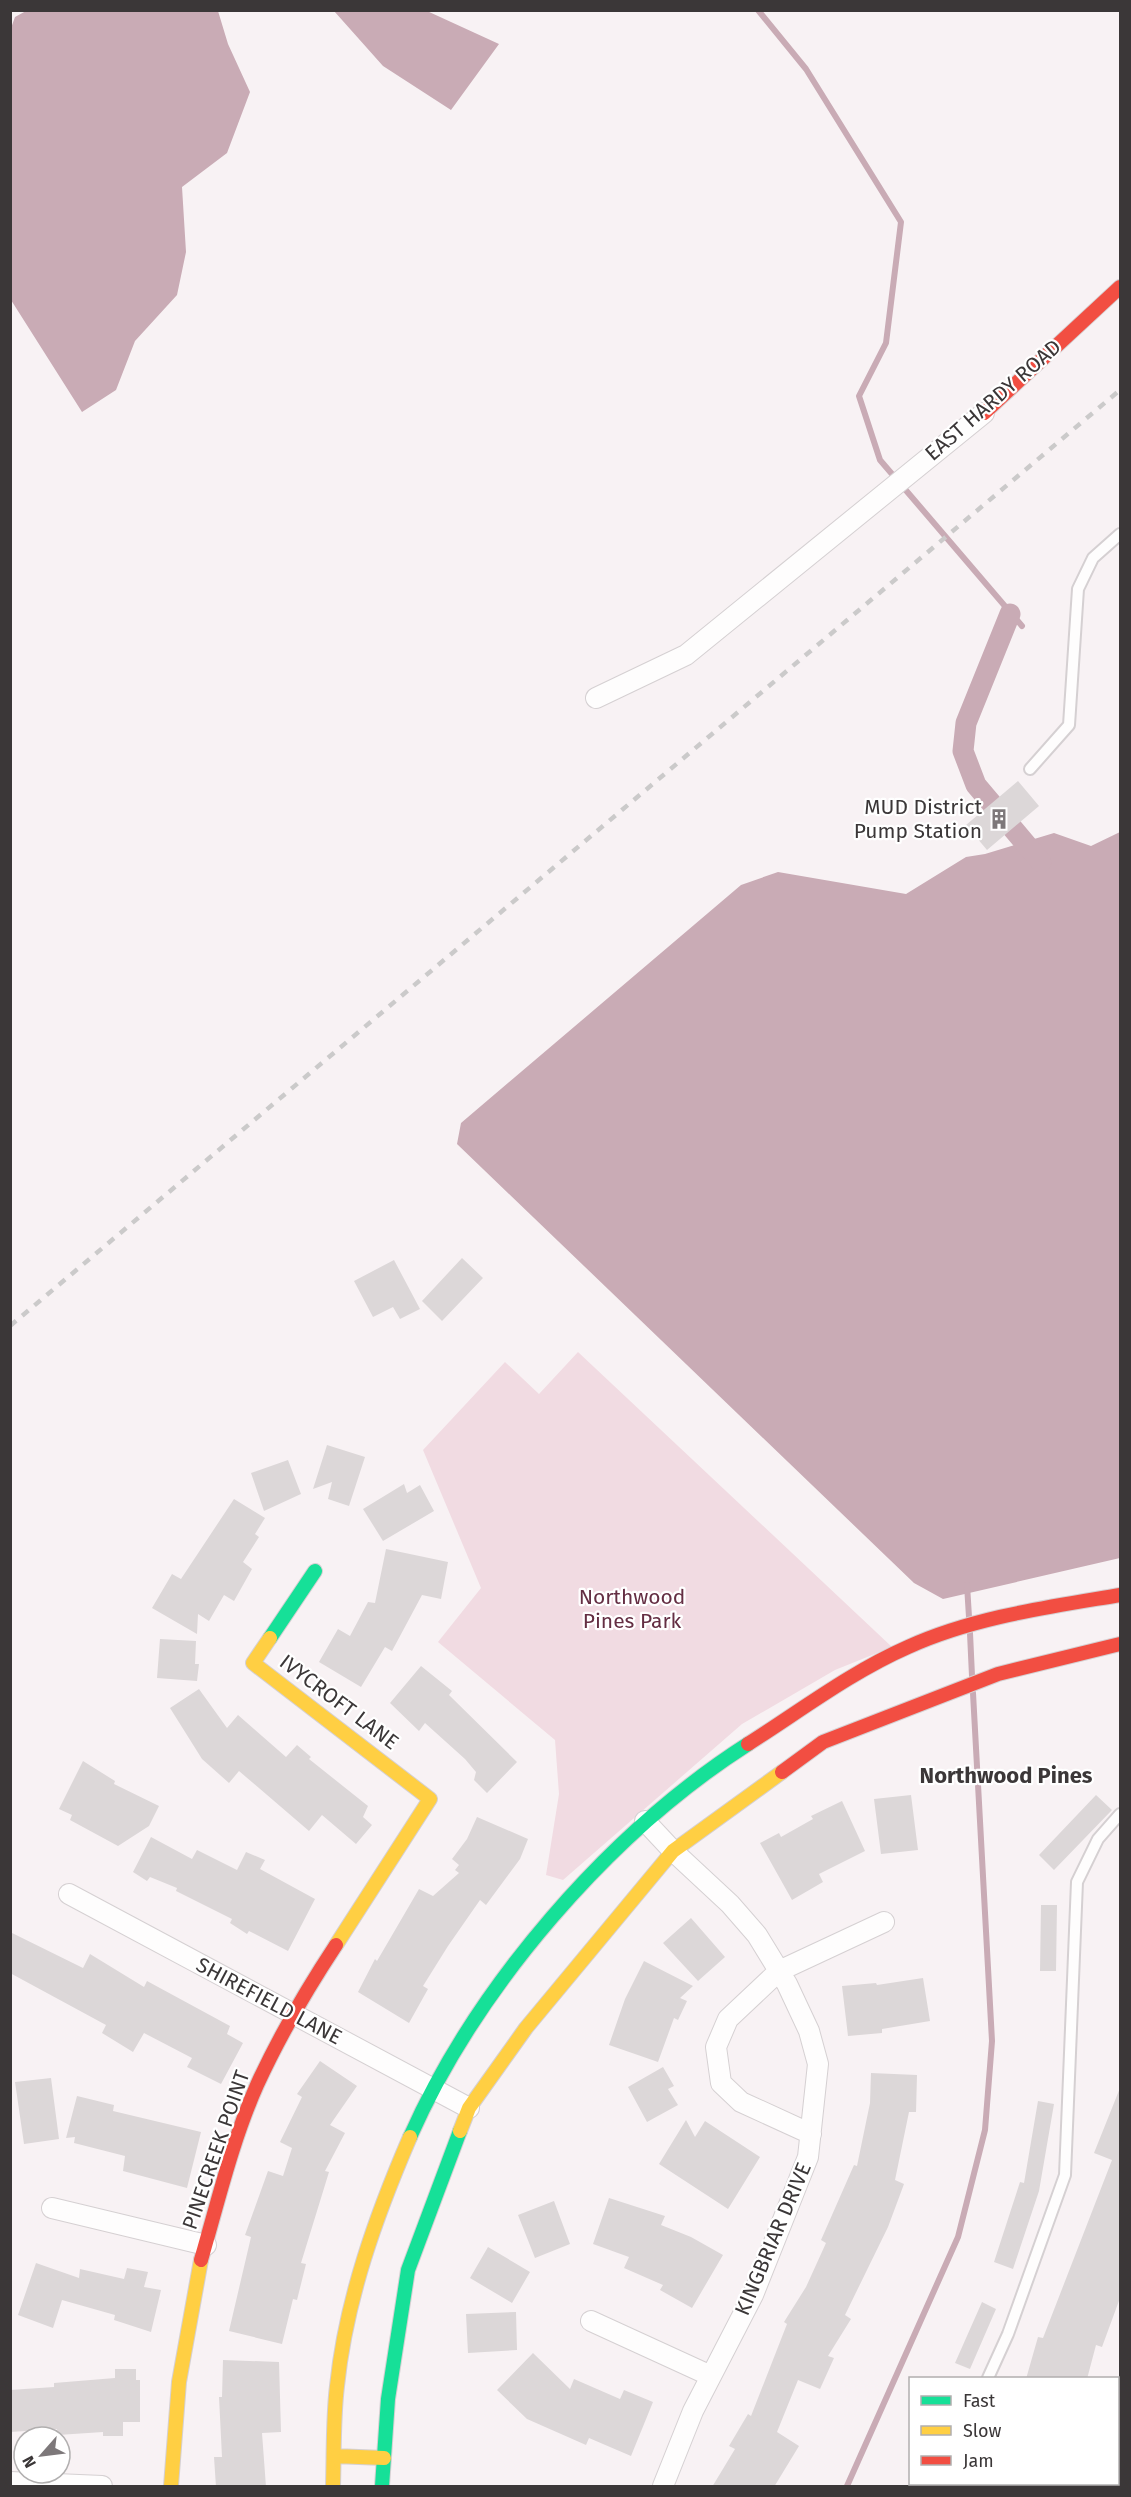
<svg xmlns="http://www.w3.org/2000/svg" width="1131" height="2497" viewBox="0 0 1131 2497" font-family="'Fira Sans',sans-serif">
<rect width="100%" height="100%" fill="#f8f2f4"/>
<path fill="#f1dbe2" d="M578,1352L892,1647L835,1670L742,1724L563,1880L546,1875L559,1794L555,1740L438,1642L481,1588L423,1450L505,1362L539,1394Z"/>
<path fill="#c9abb5" d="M26,11H218L228,44L250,92L227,153L182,187L186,252L177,295L135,341L116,390L82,412L11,300V28L15,17Z
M334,11H427L499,44L451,110L383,66Z
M1120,832V1558L943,1599L914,1583L457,1144L461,1123L741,885L778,872L906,894L966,857L985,854L1054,833L1091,846Z"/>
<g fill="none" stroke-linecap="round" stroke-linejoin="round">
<path stroke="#c9abb5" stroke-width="6" d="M758,10L806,69L901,222L886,343L859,396L880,460L1022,626
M967,1585L969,1617
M970,1633L972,1676
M847,2486L958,2237L985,2130L992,2041L973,1693"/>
<path stroke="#c9abb5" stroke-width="21" d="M1010,614L966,723L963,751L976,785L1041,862"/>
</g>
<path fill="#dcd7d8" d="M1018,781L1039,806L987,850L966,825Z
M462,1258L483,1278L442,1321L422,1301Z
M394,1260L420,1309L400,1319L393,1307L373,1317L354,1281Z
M327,1445L365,1457L349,1506L328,1499L332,1482L313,1489Z
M288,1460L301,1494L264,1511L251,1473Z
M404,1484L407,1493L420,1485L434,1511L383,1541L363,1509Z
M234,1499L265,1518L255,1534L259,1537L243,1562L252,1569L234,1601L224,1595L209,1621L198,1614L197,1634L152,1608L172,1574L181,1579Z
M386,1549L448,1562L441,1599L422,1595L392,1651L385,1647L361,1687L319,1662L338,1629L350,1636L368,1602L375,1603Z
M160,1639L196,1641L195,1664H199L197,1681L157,1678Z
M421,1666L452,1691L449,1695L517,1762L487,1793L474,1780L476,1772L465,1759L425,1723L419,1731L390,1703Z
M199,1689L227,1728L238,1715L286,1757L297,1745L311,1757L309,1759L368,1806L363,1817L372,1825L356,1844L322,1815L309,1831L239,1771L229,1783L202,1759L170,1708Z
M83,1761L115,1781L114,1784L159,1806L149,1826L118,1846L70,1820L72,1815L59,1809Z
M911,1795L918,1850L881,1854L874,1799Z
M1096,1795L1112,1810L1054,1870L1039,1855Z
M842,1801L865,1851L819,1874L823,1882L792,1900L760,1843L779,1833L781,1837L813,1819L811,1816Z
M477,1817L528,1839L520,1859L486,1905L480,1900L448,1946L423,1986L428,1989L409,2023L358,1992L375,1959L377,1961L419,1889L433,1896L459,1873L455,1870L459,1865L452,1859L467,1839Z
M151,1837L192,1859L197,1850L237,1870L246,1852L265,1860L260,1869L315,1899L288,1951L249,1931L247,1934L230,1923L232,1919L176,1891L177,1888L150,1877L147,1881L133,1872Z
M1041,1905H1057L1056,1971H1040Z
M691,1918L725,1957L698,1981L663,1943Z
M10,1932L83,1968L90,1954L144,1987L147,1981L230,2026L227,2034L243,2043L221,2084L187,2067L192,2058L144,2033L133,2052L102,2033L106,2025L10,1973Z
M644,1961L693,1986L680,1998L687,2001L678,2020L674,2018L658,2062L609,2045L625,1999Z
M923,1978L930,2021L882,2029V2033L848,2036L842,1986L876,1983L877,1985Z
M320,2061L357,2086L330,2125L345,2133L325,2171L329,2172L301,2263L306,2264L297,2300L293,2299L282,2344L229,2331L251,2237L245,2235L268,2171L283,2176L292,2148L280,2142L302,2097L297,2094Z
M663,2067L674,2086L668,2089L678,2105L647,2122L628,2087Z
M871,2073L917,2075L916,2112H909L895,2180L904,2184L888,2227L845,2315L851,2319L828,2356L834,2358L820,2389L798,2380L777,2432L799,2446L774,2487H712L735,2449L729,2446L748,2414L751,2416L787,2324L784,2322L806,2287L826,2243L821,2240L854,2165L857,2166L870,2103Z
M51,2078L59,2139L24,2144L15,2082Z
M1120,2088V2298L1102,2347L1096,2345L1087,2379H1026L1038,2337L1043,2338L1112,2160L1094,2153Z
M77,2096L114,2105L113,2111L201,2132L187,2188L123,2171L125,2156L74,2143L75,2137L66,2138Z
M1038,2101L1054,2104L1039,2191L1013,2269L994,2262L1020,2182L1024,2183Z
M686,2120L695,2137L705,2121L760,2157L728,2209L659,2164Z
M609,2198L665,2216L661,2225L691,2237L723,2255L692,2308L660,2290L663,2285L624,2268L629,2257L593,2244Z
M554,2201L570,2244L535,2258L518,2215Z
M488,2247L530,2272L512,2303L470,2278Z
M36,2263L79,2278L80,2269L124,2279L127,2268L148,2272L144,2287L161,2290L151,2332L114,2320L115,2315L62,2300L53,2328L18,2315Z
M982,2302L996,2309L970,2369L955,2363Z
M516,2312L517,2350L468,2353L466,2314Z
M533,2353L570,2389L574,2379L620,2399L624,2390L653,2402L631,2456L589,2438L586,2445L527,2419L497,2390Z
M223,2360L279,2362L281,2432L262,2433L266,2487H216L214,2457H222L219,2397H222Z
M115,2369H136V2380H140V2422H123V2436H103V2432L58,2435L57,2429L10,2432V2390L54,2387V2383L115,2378Z"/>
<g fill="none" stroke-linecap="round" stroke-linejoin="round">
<g stroke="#d5d0d2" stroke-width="14">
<path id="lane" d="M1030,769L1069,725L1078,589L1093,558L1120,534
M988,2378L1008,2334L1065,2175L1077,1882L1098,1839L1120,1814
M940,2486L941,2484"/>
</g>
<g stroke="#d5d0d2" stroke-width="22">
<path id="street" d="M596,698L686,655L984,413
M645,1821L673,1851L730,1904L757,1935L787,1984L809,2031L818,2064L808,2157L753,2295L693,2411L663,2486
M69,1894L469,2108
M811,2134L741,2102L721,2083L716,2047L728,2019L779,1971L884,1922
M52,2208L206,2245
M591,2321L711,2376
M10,2482L102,2486"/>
</g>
<g stroke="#d5d0d2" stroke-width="16">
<path id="fast" d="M270,1638L315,1571
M410,2137C477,1986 609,1833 748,1744
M382,2486L388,2399L408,2270L460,2131"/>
</g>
<g stroke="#d5d0d2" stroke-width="16">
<path id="slow" d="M270,1638L253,1663L430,1799L336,1945
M460,2131L469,2108L526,2028L673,1851L782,1772
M334,2456L384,2458
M171,2486L179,2382L201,2260
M333,2486C334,2453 333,2419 337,2386C346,2299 376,2216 410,2137"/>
</g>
<g stroke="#d5d0d2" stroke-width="16">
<path id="jam" d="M984,413L1120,287
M748,1744C800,1711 851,1672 908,1647C974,1617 1049,1607 1120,1595
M782,1772L823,1742L998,1674L1120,1644
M201,2260C218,2202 232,2141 257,2085C279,2037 307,1989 336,1945"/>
</g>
<use href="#lane" stroke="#fefdfd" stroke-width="10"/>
<use href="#street" stroke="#fefdfd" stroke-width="20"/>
<use href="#fast" stroke="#16e098" stroke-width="14"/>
<use href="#slow" stroke="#ffcf43" stroke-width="14"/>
<use href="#jam" stroke="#f24e42" stroke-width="14"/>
<path stroke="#cbcaca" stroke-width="4.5" stroke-dasharray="8 8" stroke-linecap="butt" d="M10,1326L1120,390"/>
</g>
<defs>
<g id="building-bare" transform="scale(1.62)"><path d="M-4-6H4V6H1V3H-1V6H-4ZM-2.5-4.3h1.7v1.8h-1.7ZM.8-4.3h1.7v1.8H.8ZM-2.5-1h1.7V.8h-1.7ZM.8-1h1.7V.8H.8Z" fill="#7d787a" stroke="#fff" stroke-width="2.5" paint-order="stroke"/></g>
</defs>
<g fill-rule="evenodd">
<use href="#building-bare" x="999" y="819"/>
</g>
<g text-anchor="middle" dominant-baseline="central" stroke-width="4.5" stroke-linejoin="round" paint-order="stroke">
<g font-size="21" fill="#3b3738" stroke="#fff">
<text transform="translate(993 400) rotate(-41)">EAST HARDY ROAD</text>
<text transform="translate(339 1702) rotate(37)">IVYCROFT LANE</text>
<text transform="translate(269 2001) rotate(28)">SHIREFIELD LANE</text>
<text transform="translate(216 2150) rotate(-71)">PINECREEK POINT</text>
<text transform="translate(773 2239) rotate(-67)">KINGBRIAR DRIVE</text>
</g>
<g font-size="21" fill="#3b3738" stroke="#fff" text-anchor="end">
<text x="982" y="807">MUD District<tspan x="982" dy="24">Pump Station</tspan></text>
</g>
<g font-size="21" fill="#642e43" stroke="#fff">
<text x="632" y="1597">Northwood<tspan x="632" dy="24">Pines Park</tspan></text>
</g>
<g font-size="22" font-weight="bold" fill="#3b3738" stroke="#fff">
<text x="1006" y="1775">Northwood Pines</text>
</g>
</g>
<rect width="1131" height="2497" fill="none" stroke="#3b3738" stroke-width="24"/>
<rect x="909" y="2377" width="210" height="108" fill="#ffffff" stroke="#b1afaf" stroke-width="1.5"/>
<rect x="921" y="2396" width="30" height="9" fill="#16e098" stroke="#b1afaf" stroke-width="1.5"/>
<text x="963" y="2407" font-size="18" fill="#3b3738">Fast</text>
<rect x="921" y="2426" width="30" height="9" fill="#ffcf43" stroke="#b1afaf" stroke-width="1.5"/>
<text x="963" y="2437" font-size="18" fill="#3b3738">Slow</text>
<rect x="921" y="2456" width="30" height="9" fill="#f24e42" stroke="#b1afaf" stroke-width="1.5"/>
<text x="963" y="2467" font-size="18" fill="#3b3738">Jam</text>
<g transform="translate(42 2455) rotate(242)"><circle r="28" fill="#ffffff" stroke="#b1afaf" stroke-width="1.5"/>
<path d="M0-4.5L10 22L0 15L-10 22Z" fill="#7d787a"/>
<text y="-9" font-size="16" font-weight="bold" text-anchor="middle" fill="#3b3738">N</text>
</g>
</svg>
